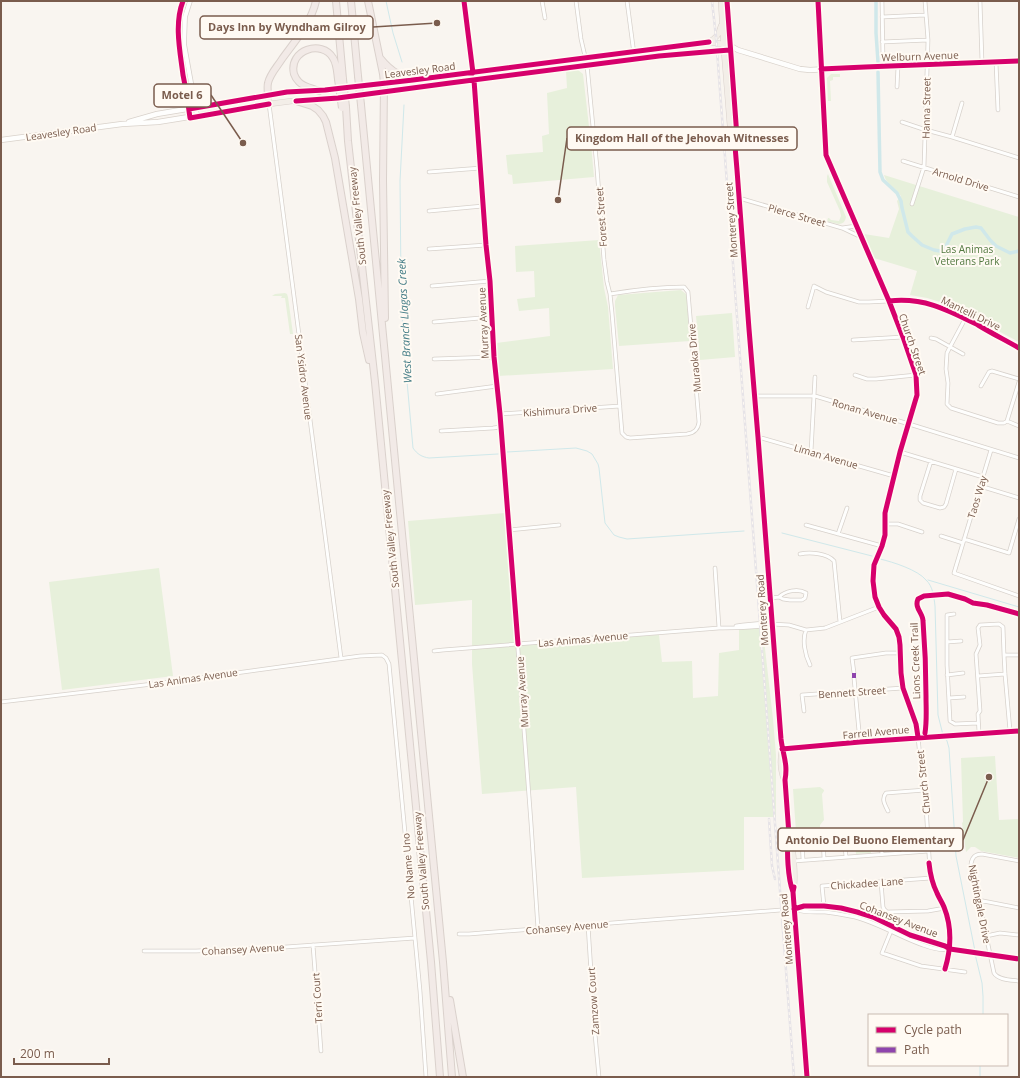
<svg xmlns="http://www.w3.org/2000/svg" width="1020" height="1078" viewBox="0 0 1020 1078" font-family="'Open Sans',sans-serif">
<rect width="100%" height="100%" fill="#f9f5f0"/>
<path fill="#e7f0db" d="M578,70L583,74L591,144L594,177L513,184L512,175L508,174L506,155L543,152L542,136L549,134L547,93L567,88L566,71Z
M831,74H840V77H833V80L830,81L831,101H828L827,78Z
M828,174L846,217C844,228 835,223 827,221L828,218H829L831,220L839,221L841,216L840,211L827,182V176Z
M884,175L1019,217V342L950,305L927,298L910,295L917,271L874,258L864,234L889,238L899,209L897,201L901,196C896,188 886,184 884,175Z
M599,240L604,288L608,307L613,369L498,376L496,343L550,336L549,308L519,311L517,299L535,297L534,271L516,272L515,246Z
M681,290L686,294L687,298L690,341L619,346L615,306V301L618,295Z
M285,293L287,294L288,297L293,334H290L285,298H281L282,296H272L275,294Z
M732,313L735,357L700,360L696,316Z
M505,513L514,592L517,642L659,635L662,662L692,661L693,698L718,696L719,653L739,650V624L762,622L773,719L776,755V817H744V870L582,878L576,787L482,794L472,664V600L415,605L408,521Z
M159,568L173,676L62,690L49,582Z
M995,756L999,820L1019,819V858L981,851L975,847H971L966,852L962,823L963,822L961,758Z
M820,787L824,790V791L822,794L824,820L820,825V829C816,828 813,828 809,829C804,830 801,833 796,832L793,789Z
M870,833L871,853L856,854L854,834Z"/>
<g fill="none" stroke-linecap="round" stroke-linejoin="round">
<path stroke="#d0e8ea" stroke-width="1" d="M386,1L393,33L402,62
M404,105L400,181L401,282L403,337L413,448C417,454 422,457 429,458L498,454
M507,452L576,448L587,451L592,454L598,464L599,468L605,523L614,535L619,537L627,539L744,531
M782,533L872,556
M880,559C893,562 918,570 926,580C933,586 934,598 935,606L938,715L943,735
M928,580L1019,607
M945,737L947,741L949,748L956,856L975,951
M975,954L982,983L983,996V1015
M980,1077V1065"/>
<path stroke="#d0e8ea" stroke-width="3.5" d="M876,1V33L878,62
M878,72L880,172L883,180L897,193L901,201L902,208L908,232L912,236L922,245L934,250L940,251L945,248L952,234L965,229L976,227L981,228L990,240L996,246L1010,253L1019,251"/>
<g stroke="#d7d1cb" stroke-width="4.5">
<path id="minor" d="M542,1L545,18
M576,1L581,39L587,65L597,168L604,260L607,282L610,294L612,313L622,433L626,437L630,438L687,434C694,433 698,430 699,422L688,292L684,287C659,287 634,290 610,294
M882,1L883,59
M980,1L982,62
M882,17L925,15
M882,42L928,40
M622,60L625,56L633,55L634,54L627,1
M996,62L998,110
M474,80L486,245L490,281L494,357L500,414L509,530L531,823L538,929
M897,87L898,66
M269,104L341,658
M902,122L926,130L952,137L1019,158
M952,137L962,103
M903,161L1019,197
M429,172L481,168
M739,198L842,228L856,226
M912,204L924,167L928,40L925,1
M429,211L483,206
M842,228L861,237
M429,249L486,245
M432,286L490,281
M808,307L814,286L826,292L859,302H869L889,301
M965,319L950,347L947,353L946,369L948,383L947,404L951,408L998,423H1004L1007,421L1019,426
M434,322L492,317
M931,338L936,339L963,354
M853,340L903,337
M434,359L494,357
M855,375L867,379H876L916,375
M981,386L989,372L992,371L1019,379
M437,394L497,386
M755,396H815L909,424L1019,458
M500,414L620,406
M1007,421L1019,382
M441,431L493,428L501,427
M758,437L894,476
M991,450L954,573L1019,596
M811,452L815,377
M931,461L920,496V500L923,503L940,508L944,507L946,504L956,469
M980,486L1019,498
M886,524H898L922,532
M806,525L882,546
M509,530L559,525
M838,534L847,508
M941,536L963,543
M964,539L1009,553L1019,519
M800,554C810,552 827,553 834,561L840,622
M715,568L719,628
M771,598L779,597L783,599L790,600H802L805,598L806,593C798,588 785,591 779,597
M954,614L947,615V665L950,721L955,724L978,723
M736,626L743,625L765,623L772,624L789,625L806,630L825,628L879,607
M806,630C802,640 805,655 810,665
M947,642L961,641
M434,651L443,650L719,628C737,627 755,629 772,624
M854,673L852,658L886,653H900
M947,675L963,673
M978,676L1005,674
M854,678L860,742
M949,698L964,697
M1,702L178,681L360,656L382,655L386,658L389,664L420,991L426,1077
M804,711L802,695L903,688
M1010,731L1005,674L1004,655H1019
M979,733L978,714L980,711L976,654L980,645L978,628L980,625L999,624L1003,627L1004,655
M782,749L860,742L1019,731
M888,811C885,805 881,799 886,793L925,790
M902,831L903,853
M880,833L882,854
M844,835L846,857
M823,837L824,859
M802,840L803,860
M794,861L929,851
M1019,861L982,854C975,854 972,857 971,864L994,973C998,980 1011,980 1019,981
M881,882L883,907L884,909L887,912L928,911L945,908
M978,900L1019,908
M824,906L822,886L931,878
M794,909C805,913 813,912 825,912C835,913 845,915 855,917C878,923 900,937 923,945C931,948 941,951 949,949
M588,925L595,1034L599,1077
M893,926L882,953L921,966L965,972
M459,934H469L794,909L804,906H824L841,908L857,912L873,917L910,935L945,946L950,949L1019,959
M986,936L1000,933L1019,935
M313,945L321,1051
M144,951H196L271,948L415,938
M945,969L950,949V933L947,914L941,900L935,887L930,871L925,790L921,767L918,737L916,724L903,688L901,673L900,645L899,637L896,629L884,615L879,607L875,597L873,581L874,565L882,546L885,535V513L900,452L983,477"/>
</g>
<g stroke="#d7d1cb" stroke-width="5.5">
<path id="tertiary" d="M183,1C174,24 180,51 183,75C186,89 188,103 190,118
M190,1L185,17L184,44L197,116
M464,1L474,80
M818,1L826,155L889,301L903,337L916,375L917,395L900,452
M889,301C924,297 948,310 978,325C991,333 1005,340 1019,348"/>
</g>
<g stroke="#d9d2cb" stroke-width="6">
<path id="secondary" d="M729,45L738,50L800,69L810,70L865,67L1019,61
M129,122L157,114L276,94L294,92L315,91
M1,140L122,124L158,122L269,104"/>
</g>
<g stroke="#dad1cc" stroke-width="6">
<path id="primary" d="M721,1L724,50L731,138L735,146
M727,1L737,137L735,146L737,170L749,329L758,437L781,739C783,755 788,764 785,780L789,835C786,850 788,879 793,892
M709,42C716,38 719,35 721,26
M319,91L420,79L709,42L729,45
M268,96L269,104L292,101L331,99L587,65L673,55L717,51L730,50
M782,750C780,760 780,769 784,779
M789,836C794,848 796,880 793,892L807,1077"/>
</g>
<g stroke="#dad1cc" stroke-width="8">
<path id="motorway" d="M336,1L343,79
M351,1L358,76
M368,1L383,74L384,83L383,180L385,318
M380,58C393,74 400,76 420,79
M319,91C312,88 304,87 299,82C296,79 295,77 294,74C288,50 322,39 333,58C337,64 337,72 338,79
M268,96C268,92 267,87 268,83C270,74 277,67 282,59C295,41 311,23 316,1
M296,101L312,106L318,110L323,116L326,122L335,158L359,299L363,333L369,360
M361,105L443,962L452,1077
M346,107L348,141L375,382L431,962L440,1077
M450,1000L463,1077"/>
</g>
<use href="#minor" stroke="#fefefd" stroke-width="3"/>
<use href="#tertiary" stroke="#fefefd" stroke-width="4"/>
<use href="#secondary" stroke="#fefefd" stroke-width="4.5"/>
<use href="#primary" stroke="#f3eee8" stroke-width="5"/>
<use href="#motorway" stroke="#f2eae7" stroke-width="6"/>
<g stroke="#e6e3e7" stroke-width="2.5">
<path id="rail" d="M712,1L716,37L794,1077
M769,819L772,866L775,879"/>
</g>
<use href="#rail" stroke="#fffaf3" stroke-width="1" stroke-dasharray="3" stroke-linecap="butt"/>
<g stroke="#dad1cc" stroke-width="8" stroke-linecap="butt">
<path id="motorway-bridge" d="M358,76L361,105
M338,79L342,108
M343,79L346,107"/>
</g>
<use href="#motorway-bridge" stroke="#f2eae7" stroke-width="6"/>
<path stroke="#8e44ad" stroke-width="4" stroke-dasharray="8 4" stroke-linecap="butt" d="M854,673V678"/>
<g stroke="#fffaf3" stroke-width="8">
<path id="cycleway" d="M183,1C174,24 180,51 183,75C186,89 188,103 190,118L269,104
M464,1L473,73
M727,1L737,137L735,146L737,170L749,329L758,437L781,739C783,755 788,764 785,780L789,835C786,850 788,879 793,892
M818,1L826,155L889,301L903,337L916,375L917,395L900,452L885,513V535L882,546L874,565L873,581L875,597L879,607L884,615L896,629L899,637L900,645L901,673L903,688L916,724L918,737
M821,69L865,67L1019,61
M474,80L486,245L490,281L494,357L500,414L518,644
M296,101L338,98L450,83L659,56L717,51L730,50
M189,109L287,92L325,90L413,80L709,42
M889,301C924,297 948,310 978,325C991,333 1005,340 1019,348
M925,733C927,721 926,708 926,696C926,671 925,646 923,621C923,613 914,608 918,599L924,596L948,594L965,599L973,603L987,605L1019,614
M782,749L860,742L1019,731
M929,863C930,873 932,883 937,893C939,898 942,902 944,907C952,927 951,949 945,969
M794,887L793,892L807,1077
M794,909L804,906H824L841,908L857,912L873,917L910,935L945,946L950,949L1019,959"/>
</g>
<use href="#cycleway" stroke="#d6006c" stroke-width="5"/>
</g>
<g text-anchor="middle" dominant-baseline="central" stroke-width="4" stroke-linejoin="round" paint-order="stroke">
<g font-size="10" fill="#7a5c4d" stroke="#fffaf3">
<text transform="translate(920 56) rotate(-2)">Welburn Avenue</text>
<text transform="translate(420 70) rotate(-7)">Leavesley Road</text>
<text transform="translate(926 108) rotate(-89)">Hanna Street</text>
<text transform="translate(61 132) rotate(-8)">Leavesley Road</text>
<text transform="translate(961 179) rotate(17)">Arnold Drive</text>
<text transform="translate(797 215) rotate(16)">Pierce Street</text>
<text transform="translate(357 216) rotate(-96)">South Valley Freeway</text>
<text transform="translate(601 217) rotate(-94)">Forest Street</text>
<text transform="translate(731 220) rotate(-94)">Monterey Street</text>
<text transform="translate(971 313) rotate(26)">Mantelli Drive</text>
<text transform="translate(483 323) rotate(-93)">Murray Avenue</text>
<text transform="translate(913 344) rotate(71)">Church Street</text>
<text transform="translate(694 358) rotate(-95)">Muraoka Drive</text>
<text transform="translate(304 377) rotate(83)">San Ysidro Avenue</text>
<text transform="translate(560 410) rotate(-4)">Kishimura Drive</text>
<text transform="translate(865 411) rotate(16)">Ronan Avenue</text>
<text transform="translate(826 456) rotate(16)">Liman Avenue</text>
<text transform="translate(977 497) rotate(-73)">Taos Way</text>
<text transform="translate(390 539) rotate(-96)">South Valley Freeway</text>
<text transform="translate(762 610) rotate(-94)">Monterey Road</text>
<text transform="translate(583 639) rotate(-5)">Las Animas Avenue</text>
<text transform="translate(915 661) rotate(-92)">Lions Creek Trail</text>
<text transform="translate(193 678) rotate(-8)">Las Animas Avenue</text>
<text transform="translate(522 692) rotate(-94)">Murray Avenue</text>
<text transform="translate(852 692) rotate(-4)">Bennett Street</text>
<text transform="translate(876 732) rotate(-5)">Farrell Avenue</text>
<text transform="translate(923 782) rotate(-96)">Church Street</text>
<text transform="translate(421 861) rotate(-95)">South Valley Freeway</text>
<text transform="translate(408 866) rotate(-95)">No Name Uno</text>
<text transform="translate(867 883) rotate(-4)">Chickadee Lane</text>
<text transform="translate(980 904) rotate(79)">Nightingale Drive</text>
<text transform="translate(899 919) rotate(21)">Cohansey Avenue</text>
<text transform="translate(567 927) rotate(-5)">Cohansey Avenue</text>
<text transform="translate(786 929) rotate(-95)">Monterey Road</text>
<text transform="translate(243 949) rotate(-3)">Cohansey Avenue</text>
<text transform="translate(317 998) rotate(-94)">Terri Court</text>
<text transform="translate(593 1001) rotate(-94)">Zamzow Court</text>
</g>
<g font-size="10" fill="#537a41" stroke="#fffaf3">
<text x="967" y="249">Las Animas<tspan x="967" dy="12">Veterans Park</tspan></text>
</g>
<g font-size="11" font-style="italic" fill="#437c86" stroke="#fffaf3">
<text transform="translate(404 321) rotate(-93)">West Branch Llagas Creek</text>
</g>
</g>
<path fill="none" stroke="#7a5c4d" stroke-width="1.5" d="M437 23L373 27M243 143L211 95M558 200L567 138M989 777L963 840"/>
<g fill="#7a5c4d" stroke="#fffaf3" stroke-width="1.5">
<circle cx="437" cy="23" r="4"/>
<circle cx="243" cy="143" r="4"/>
<circle cx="558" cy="200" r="4"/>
<circle cx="989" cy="777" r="4"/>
</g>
<g fill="#fffaf3" stroke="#7a5c4d" stroke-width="1.5">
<rect x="200" y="16" width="173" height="23" rx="4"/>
<rect x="154" y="84" width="57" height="23" rx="4"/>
<rect x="567" y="127" width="230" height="23" rx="4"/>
<rect x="778" y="828" width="185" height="23" rx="4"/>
</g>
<g font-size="11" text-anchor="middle" font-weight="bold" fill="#7a5c4d">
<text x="287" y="31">Days Inn by Wyndham Gilroy</text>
<text x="182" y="99">Motel 6</text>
<text x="682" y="142">Kingdom Hall of the Jehovah Witnesses</text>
<text x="870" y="844">Antonio Del Buono Elementary</text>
</g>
<rect width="1020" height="1078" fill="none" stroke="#7a5c4d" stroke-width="4"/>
<rect x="868" y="1014" width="140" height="52" fill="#fffaf3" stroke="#cabbb1"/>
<rect x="876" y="1027" width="20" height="6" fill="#d6006c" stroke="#cabbb1"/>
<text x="904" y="1034" font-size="12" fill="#7a5c4d">Cycle path</text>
<rect x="876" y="1047" width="20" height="6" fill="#8e44ad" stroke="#cabbb1"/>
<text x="904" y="1054" font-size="12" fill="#7a5c4d">Path</text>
<path d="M14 1058v6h95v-6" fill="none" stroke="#7a5c4d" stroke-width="2"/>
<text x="20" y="1058" font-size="12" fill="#7a5c4d" stroke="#fffaf3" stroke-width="3" paint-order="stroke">200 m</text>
</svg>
